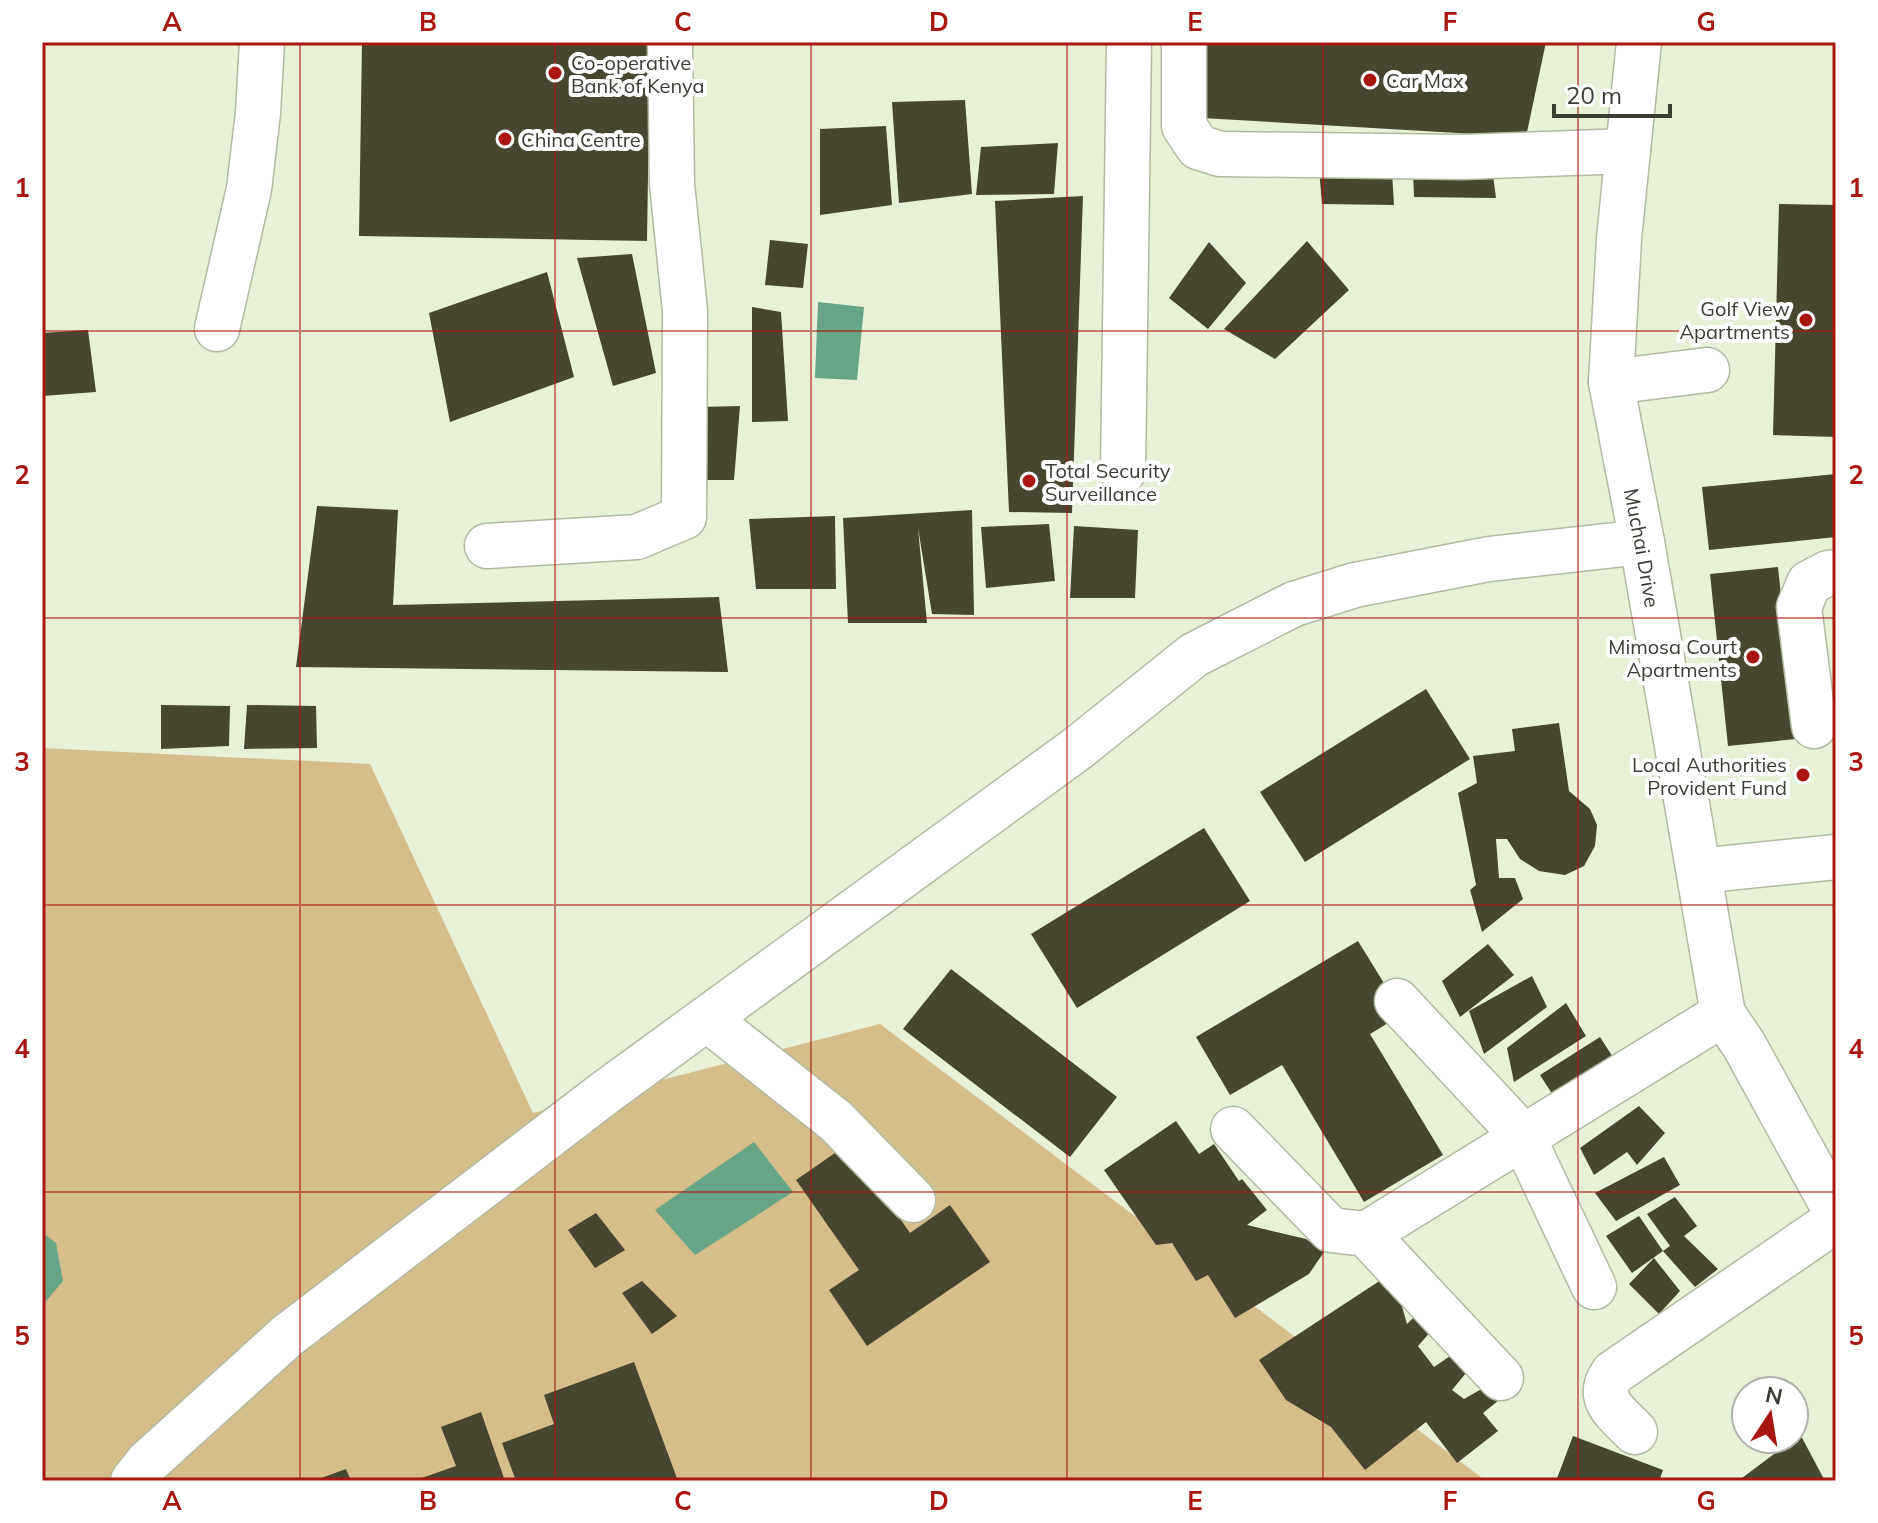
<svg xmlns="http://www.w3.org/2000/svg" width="1878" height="1523" viewBox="0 0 1878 1523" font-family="Mulish,sans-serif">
<rect width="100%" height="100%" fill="#e7f1d8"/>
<path fill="#d5be8a" d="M42,748L370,764L533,1113L880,1024L1486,1481H42Z"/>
<path fill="#67a488" d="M818,302L864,307L857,380L815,378Z
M754,1142L793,1192L695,1255L655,1210Z
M42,1232L56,1243L63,1281L42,1306Z"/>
<path fill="#474630" d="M362,42H650L647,241L359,236Z
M1201,42H1546L1526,137L1202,118Z
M965,100L972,194L899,203L892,102Z
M886,126L892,205L820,215V129Z
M1058,143L1054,194L976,195L981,147Z
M1492,168L1496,198L1414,197L1413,171Z
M1319,169L1392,172L1394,205L1322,204Z
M1083,196L1072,513L1009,512L995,201Z
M1779,204L1836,205V437L1773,435Z
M770,240L808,244L803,288L765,285Z
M1307,241L1349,290L1275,359L1224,329Z
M1209,242L1246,283L1208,329L1169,298Z
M632,254L656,373L613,386L577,258Z
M547,272L574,377L450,422L429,313Z
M752,307L781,312L788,421L752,422Z
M88,330L96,392L42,396V333Z
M740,406L734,480H694L699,407Z
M1836,474V537L1709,550L1702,487Z
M317,506L398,510L393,605L719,597L728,672L296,667Z
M972,510L974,615L932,614L918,528L927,623H848L843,518Z
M835,516L836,589H756L749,519Z
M1049,524L1055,581L986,588L981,527Z
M1074,526L1138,530L1135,598H1070Z
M1778,567L1796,739L1728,746L1710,574Z
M1426,689L1470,759L1305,862L1260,792Z
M161,705L230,706L229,746L161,749Z
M247,705L316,706L317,748L244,749Z
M1559,723L1569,791L1590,809L1597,825L1595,846L1584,866L1565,875L1539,871L1520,859L1507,839H1496L1499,878H1515L1523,899L1482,932L1470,890L1476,885L1458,793L1477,783L1473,756L1515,751L1512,729Z
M1204,828L1250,901L1077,1008L1031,934Z
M1358,941L1403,1014L1370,1034L1443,1155L1364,1202L1282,1065L1230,1095L1196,1037Z
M1488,944L1514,975L1460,1017L1442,981Z
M951,969L1117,1097L1070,1157L903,1029Z
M1532,976L1547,1007L1484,1054L1469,1011Z
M1566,1003L1586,1036L1514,1082L1507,1048Z
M1600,1037L1618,1065L1558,1103L1540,1075Z
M1639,1106L1665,1133L1637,1165L1627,1152L1594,1175L1580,1148Z
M1176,1121L1199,1154L1214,1144L1239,1181L1242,1179L1267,1210L1247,1225L1306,1239L1324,1252L1309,1274L1235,1318L1208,1275L1196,1281L1172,1243L1156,1245L1104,1170Z
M848,1144L910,1233L950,1205L990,1262L867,1346L829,1290L859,1270L796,1180Z
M1664,1157L1680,1185L1616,1221L1595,1193Z
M1675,1197L1697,1226L1684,1236L1718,1269L1695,1287L1663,1251L1670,1246L1647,1214Z
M596,1213L625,1250L595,1268L568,1230Z
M1639,1216L1663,1251L1632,1273L1606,1236Z
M1654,1258L1680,1291L1659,1314L1629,1284Z
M1384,1278L1401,1303L1407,1324L1421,1310L1432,1330L1418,1346L1434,1367L1459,1350L1471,1367L1452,1390L1464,1399L1501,1378L1504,1396L1483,1413L1498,1431L1457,1463L1426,1422L1365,1470L1331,1427L1286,1400L1259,1360Z
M642,1281L677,1316L652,1334L622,1293Z
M634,1362L678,1481H516L502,1443L554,1424L544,1395Z
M481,1412L505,1481H413L456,1466L441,1427Z
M1800,1434L1825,1481H1738L1794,1439Z
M1573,1436L1663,1470L1659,1481H1556Z
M346,1469L351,1481H313Z"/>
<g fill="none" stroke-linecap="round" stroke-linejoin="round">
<g stroke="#b0baa2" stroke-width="47">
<g id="minor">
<path d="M1184,42V126L1198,147L1220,154L1462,157L1628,151"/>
<path id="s1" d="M1639,42L1619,239L1611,382L1642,542L1723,1014L1744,1045L1836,1212"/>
<path d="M217,329L249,189L258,113L262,42"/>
<path d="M1611,382L1707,370"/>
<path d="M1123,472L1129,42"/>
<path d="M487,546L637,537L684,517L685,311L672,184L670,42"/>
<path d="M1814,726L1799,607L1809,583L1828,573L1836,572"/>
<path d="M1699,871L1836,857"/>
<path d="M1397,1001L1522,1135L1594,1287"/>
<path d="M707,1019L836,1121L913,1200"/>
<path d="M1233,1129L1331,1230L1366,1234L1501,1378"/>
<path d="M1366,1234L1723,1014"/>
<path d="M1635,1432C1617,1413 1594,1399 1613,1373L1836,1220"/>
<path d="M133,1481L148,1462L287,1336L606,1092L1078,748L1194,655L1294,604L1355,585L1489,559L1642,542"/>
</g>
</g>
<use href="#minor" stroke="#fff" stroke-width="44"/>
</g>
<path fill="none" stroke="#a9160f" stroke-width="2" stroke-opacity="0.55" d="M300,42V1481M555,42V1481M811,42V1481M1067,42V1481M1323,42V1481M1578,42V1481M42,331H1836M42,618H1836M42,905H1836M42,1192H1836"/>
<g fill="#a9160f" stroke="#fff" stroke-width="3">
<circle cx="555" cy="73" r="8"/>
<circle cx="1370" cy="80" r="8"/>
<circle cx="505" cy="139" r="8"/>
<circle cx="1806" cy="320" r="8"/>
<circle cx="1029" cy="481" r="8"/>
<circle cx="1753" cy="657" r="8"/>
<circle cx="1803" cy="775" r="8"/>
</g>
<g text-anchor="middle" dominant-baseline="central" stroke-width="8" stroke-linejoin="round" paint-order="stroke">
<g font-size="20" fill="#393d33" stroke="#fff" text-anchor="start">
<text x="571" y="62">Co-operative<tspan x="571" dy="23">Bank of Kenya</tspan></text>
<text x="1386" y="80">Car Max</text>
<text x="521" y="139">China Centre</text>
<text x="1790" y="308" text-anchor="end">Golf View<tspan x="1790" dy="23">Apartments</tspan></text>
<text x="1045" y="470">Total Security<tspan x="1045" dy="23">Surveillance</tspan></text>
<text x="1737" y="646" text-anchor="end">Mimosa Court<tspan x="1737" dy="23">Apartments</tspan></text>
<text x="1787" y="764" text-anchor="end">Local Authorities<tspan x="1787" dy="23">Provident Fund</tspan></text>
</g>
<g font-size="20" fill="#393d33" stroke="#fff">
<text stroke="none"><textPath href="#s1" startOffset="510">Muchai Drive</textPath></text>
</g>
</g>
<rect width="1878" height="1523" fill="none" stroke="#ffffff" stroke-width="88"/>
<g transform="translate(1770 1415) rotate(12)"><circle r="38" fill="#ffffff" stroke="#b0b1ad" stroke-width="2"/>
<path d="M0-6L14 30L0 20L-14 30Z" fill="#a9160f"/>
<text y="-12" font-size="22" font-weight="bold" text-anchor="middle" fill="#393d33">N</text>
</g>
<path d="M1554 104v12h116v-12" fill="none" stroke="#393d33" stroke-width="4"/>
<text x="1566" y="104" font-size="24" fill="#393d33" stroke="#ffffff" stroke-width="6" paint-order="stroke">20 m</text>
<rect x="44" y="44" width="1790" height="1435" fill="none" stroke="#a9160f" stroke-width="3"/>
<g font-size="26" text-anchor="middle" font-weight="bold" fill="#a9160f">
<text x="172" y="31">A</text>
<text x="428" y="31">B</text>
<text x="683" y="31">C</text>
<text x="939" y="31">D</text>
<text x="1195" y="31">E</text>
<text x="1450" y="31">F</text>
<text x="1706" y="31">G</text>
<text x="22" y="197">1</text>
<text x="1856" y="197">1</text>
<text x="22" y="484">2</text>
<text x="1856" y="484">2</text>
<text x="22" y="771">3</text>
<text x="1856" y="771">3</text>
<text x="22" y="1058">4</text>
<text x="1856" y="1058">4</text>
<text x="22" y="1345">5</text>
<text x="1856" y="1345">5</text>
<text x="172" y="1510">A</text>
<text x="428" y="1510">B</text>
<text x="683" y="1510">C</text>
<text x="939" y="1510">D</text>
<text x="1195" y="1510">E</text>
<text x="1450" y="1510">F</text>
<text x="1706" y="1510">G</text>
</g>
</svg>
